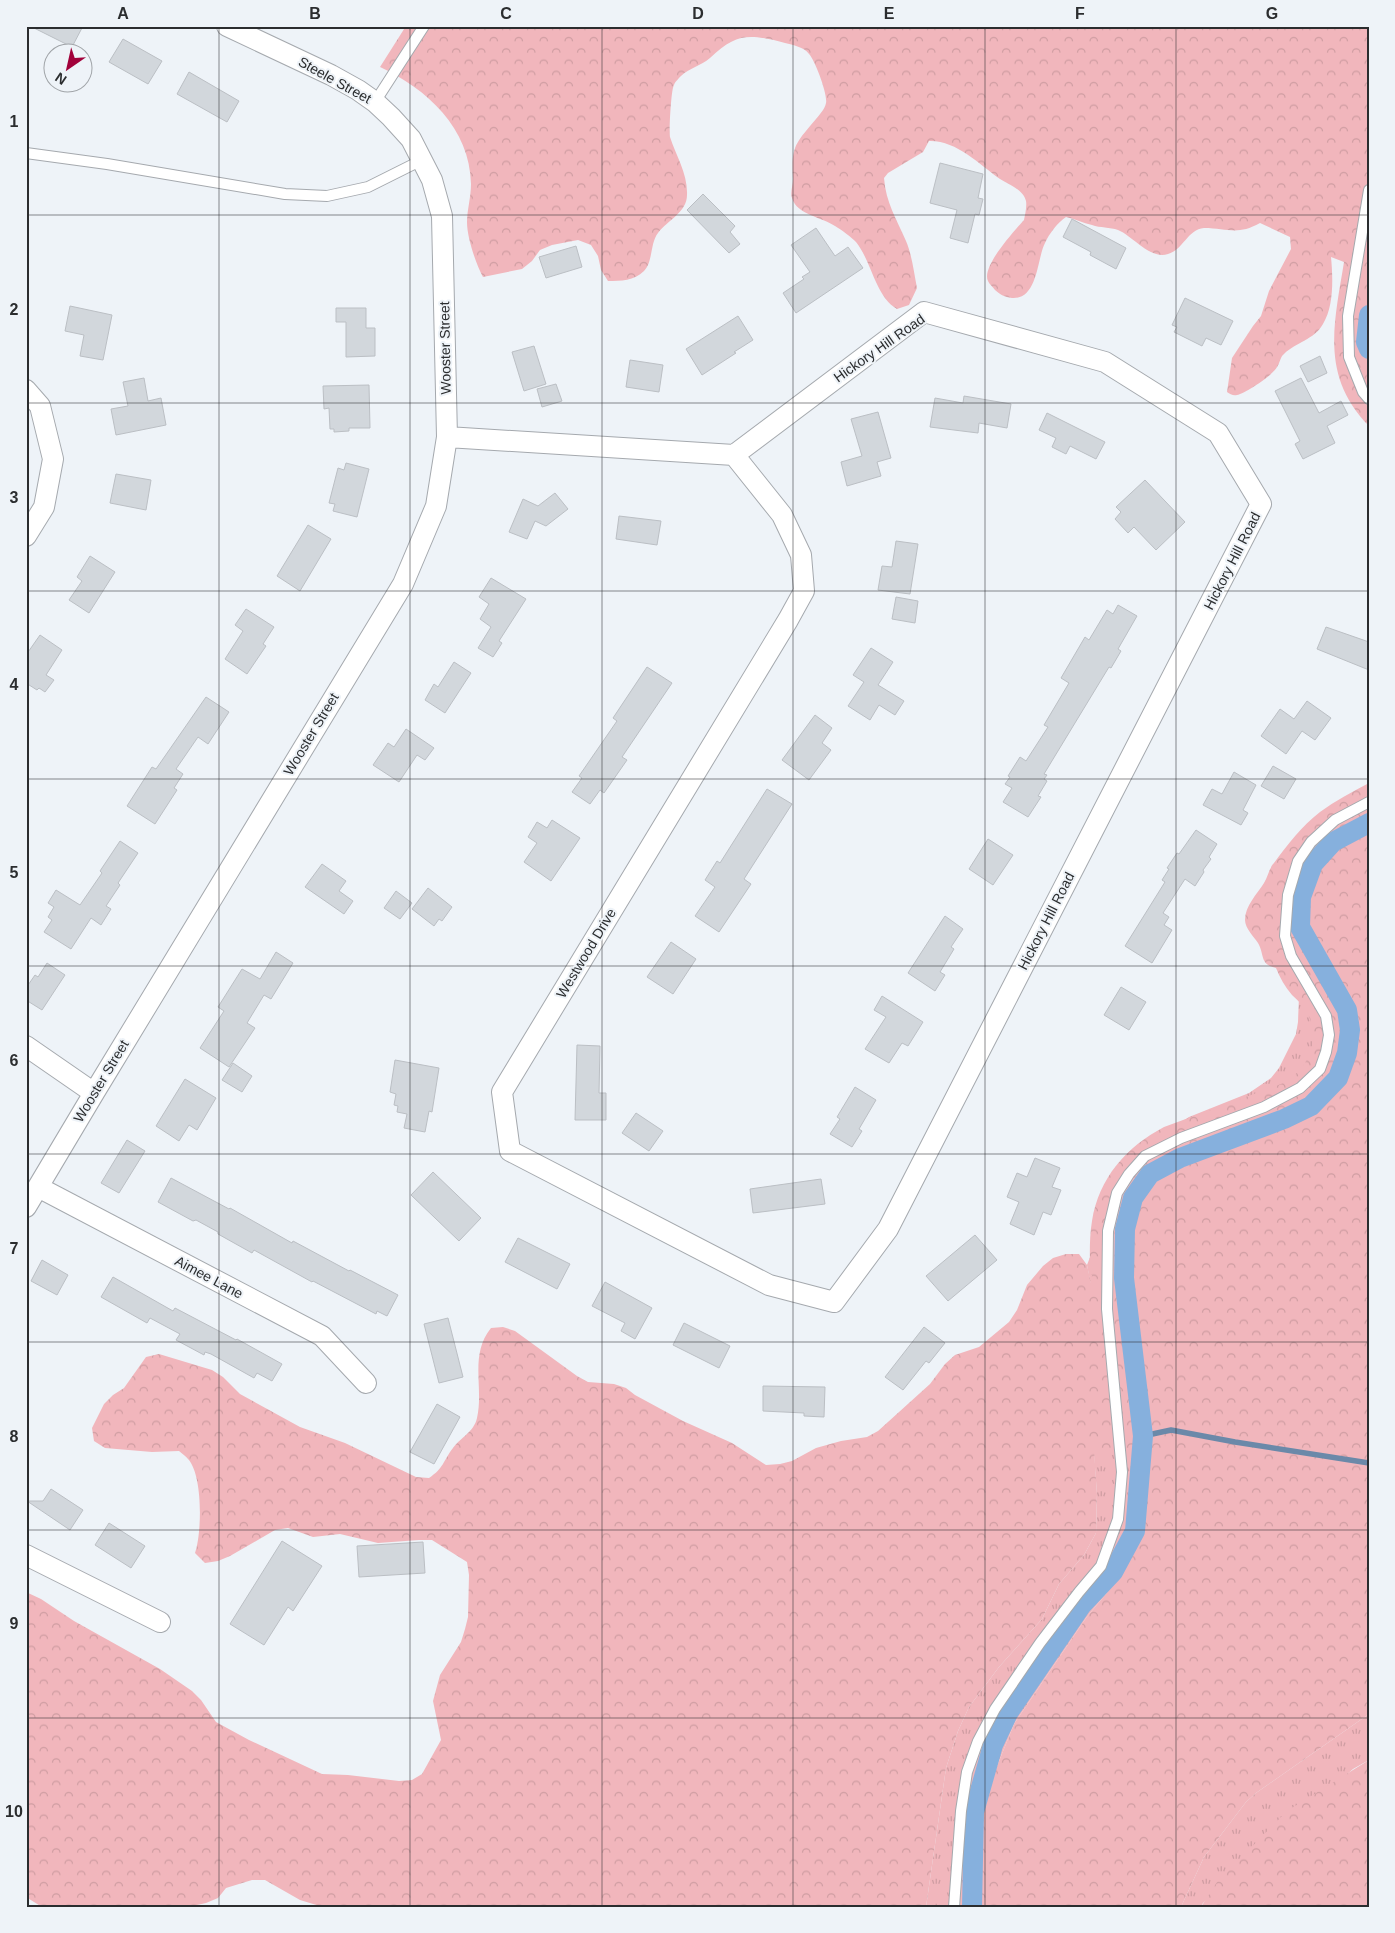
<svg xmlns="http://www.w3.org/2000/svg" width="1395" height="1933" viewBox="0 0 1395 1933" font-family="Helvetica,sans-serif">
<defs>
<pattern id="grass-tufts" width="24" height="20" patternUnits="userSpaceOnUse" patternTransform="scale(1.25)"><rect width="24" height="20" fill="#f1b6bc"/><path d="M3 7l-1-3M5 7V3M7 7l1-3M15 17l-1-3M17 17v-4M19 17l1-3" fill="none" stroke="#cf9da2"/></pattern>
<pattern id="forest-crowns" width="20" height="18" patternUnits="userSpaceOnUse" patternTransform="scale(1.25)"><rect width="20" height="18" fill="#f1b6bc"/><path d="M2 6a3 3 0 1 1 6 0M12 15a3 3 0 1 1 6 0" fill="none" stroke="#cf9da2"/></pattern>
</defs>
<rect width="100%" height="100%" fill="#eef3f8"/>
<path fill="url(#grass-tufts)" d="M1345,993L1140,1421L1138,1501L1126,1560L1114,1584L1086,1618L1014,1724L987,1791L981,1907H926L946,1768L958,1731L969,1707L999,1667L1042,1619L1059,1584L1084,1555L1096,1533L1097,1494L1093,1441L1094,1301L1087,1265L1116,1189L1155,1139L1189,1117L1249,1093L1271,1078L1279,1068L1296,1034L1298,1022L1299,996Z
M1369,1714V1760L1353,1769L1203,1903L1201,1907H1181L1204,1857L1246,1802L1256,1793Z"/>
<path fill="url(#forest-crowns)" d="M406,26H1369V426C1320,376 1334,324 1344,262L1331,257C1333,278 1334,306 1323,324C1314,340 1296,342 1284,354C1280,357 1280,363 1277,367C1273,375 1246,393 1237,395C1233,396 1230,394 1227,392L1232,358L1253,326L1261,316L1269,291L1291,249L1290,237L1260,223C1237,236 1227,228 1204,228C1188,229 1183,250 1168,254C1150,260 1133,236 1118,230C1110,227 1100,228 1092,225C1083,223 1075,219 1066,217C1058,222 1049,234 1045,243C1037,258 1038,300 1012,298C1004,297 1001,295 995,290C993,287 989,284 988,281C981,267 1014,231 1024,220C1025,215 1027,207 1026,201C1023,189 1009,185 1000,179C979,164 956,140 929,141L923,152L888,173L884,178C886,203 896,218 906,241C912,255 914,273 917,288L909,305L897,309C875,296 872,262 856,242C851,237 842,230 835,226C822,217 797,215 792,198C790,193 793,185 793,179C791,146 795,144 816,119C819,115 825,109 826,103C828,95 815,60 809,54C804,47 793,45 785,43C750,34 737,32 710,58C701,66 689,68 681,76C679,78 675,82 674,85C671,89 669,132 670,137C676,156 688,174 687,195C687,212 668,220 658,233C650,243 653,262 644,271C634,281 621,281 608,281L601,270L598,256L591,245L578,240L552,245L540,250L532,261L522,269L483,277C476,264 467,238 467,222C467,210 471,197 471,184C470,128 427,89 380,67Z
M1369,783V1714L1256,1793L1246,1802L1204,1857L1181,1907H981V1848L987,1791L1014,1724L1086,1618L1114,1584L1126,1560L1138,1501L1140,1451L1094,1449L1097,1494L1096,1533L1084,1555L1059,1584L1042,1619L999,1667L969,1707L958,1731L946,1768L926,1907H323L300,1900L265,1880H252L226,1888L218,1898L206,1903L188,1907H42L26,1897V1592L41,1599L74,1621L160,1669L192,1691L201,1700L216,1722L249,1740L322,1774L348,1775L399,1781L412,1780L422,1774L441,1740L433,1701L440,1675L461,1642L465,1629L468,1617L469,1575L467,1562L432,1540H419L378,1543L340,1534L313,1537L288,1528L275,1530L230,1556L218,1561L205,1563L195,1553C202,1533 203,1475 188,1459C186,1456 182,1454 179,1451L152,1452L105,1448L94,1441L92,1428L104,1404L113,1395L124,1388L146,1357L159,1354L212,1370L223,1377L240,1394L300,1427L345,1443L416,1477L429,1478C444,1468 443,1461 453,1448C460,1438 474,1432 477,1418C484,1388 469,1355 491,1328L503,1327L515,1331L577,1376L588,1382L614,1384L626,1388L635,1395L683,1421L732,1443L766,1465L780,1464L792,1461L816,1448L841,1441L867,1437L878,1431L930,1384L945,1364L955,1355L979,1347L1009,1322L1017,1310L1027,1285L1043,1266L1053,1258L1066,1254H1079L1087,1265L1091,1283L1092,1275H1090C1090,1257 1089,1239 1092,1221C1099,1178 1126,1147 1164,1127L1281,1084C1309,1071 1323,1037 1305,1009C1302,1004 1297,1000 1292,995C1285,987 1280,978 1276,968C1259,964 1265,955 1258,943C1254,937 1245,928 1245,920C1245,906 1257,894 1264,883C1268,877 1269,868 1274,863C1287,845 1302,826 1320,812C1335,801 1352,792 1369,783Z
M1369,1760V1907H1201L1217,1882L1287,1811Z"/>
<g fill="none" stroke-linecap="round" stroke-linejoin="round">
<path stroke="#6b89a9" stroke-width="5.5" d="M1143,1436L1171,1430L1235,1442L1369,1463"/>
<path stroke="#86b0dd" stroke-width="20" d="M1369,315L1366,342L1369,349
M972,1907L974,1812L993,1745L1008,1713L1081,1606L1113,1572L1135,1531L1143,1436L1124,1278L1125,1229L1133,1198L1150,1174L1180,1158L1284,1119L1311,1106L1338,1078L1347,1053L1350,1030L1347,1010L1300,927L1301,897L1313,864L1333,842L1369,823"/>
</g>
<path fill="#d2d7dc" stroke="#bbbfc4" d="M30,26H83L72,47Z
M123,39L162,61L148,84L109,62Z
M189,72L239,101L227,122L177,94Z
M940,163L983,174L978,198L983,199L979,215L975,214L968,243L950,238L957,210L930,203Z
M703,194L735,226L730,232L740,244L729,253L687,210Z
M1072,219L1126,248L1116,269L1090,255L1091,252L1063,237Z
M816,228L835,256L848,247L863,268L796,313L783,293L804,279L802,277L810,272L791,245Z
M576,246L582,267L546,278L539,257Z
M1185,298L1233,321L1221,345L1206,338L1202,346L1174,332L1177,327L1172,325Z
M70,306L112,315L103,360L80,356L84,335L65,331Z
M336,308H366V328H375V356L346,357V322H336Z
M738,316L753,340L734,352L736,353L702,375L686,349Z
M534,346L546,384L524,391L512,352Z
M1320,356L1327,373L1308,382L1300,366Z
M630,360L663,365L659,392L626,387Z
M144,378L148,401L161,398L166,425L116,435L111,409L128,406L123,382Z
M1301,378L1319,413L1341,401L1348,415L1327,426L1335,443L1303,459L1295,444L1300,441L1275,391Z
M556,384L562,401L542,407L537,389Z
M369,385L370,428H349V431L334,432V429H330L329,408L324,409L323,386Z
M964,396L1011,404L1007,428L979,423L978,433L930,427L935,398L963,403Z
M878,412L891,458L877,462L881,476L847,486L841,462L862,456L851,419Z
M1047,413L1105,442L1096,459L1070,446L1066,454L1052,447L1056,438L1039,430Z
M346,463L369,469L357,517L333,511L335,504L329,503L338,468L344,470Z
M116,474L151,480L146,510L110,503Z
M1145,480L1185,522L1156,550L1134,527L1128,533L1115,519L1121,512L1116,507Z
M555,493L568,509L546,526L535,521L527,539L509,532L523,499L538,506Z
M619,516L661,521L657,545L616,539Z
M308,525L331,539L300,591L277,576Z
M896,541L918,544L910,594L878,590L882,566L892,567Z
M90,556L115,572L89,613L69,600L82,581L77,577Z
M491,578L526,599L499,641L502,643L493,657L478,648L491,627L480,619L489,604L479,597Z
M896,597L918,601L915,623L892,619Z
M1118,605L1137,616L1118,649L1121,651L1111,668L1109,667L1044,774L1047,775L1044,779L1047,781L1038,796L1041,797L1028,817L1003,802L1012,788L1005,784L1010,777L1008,776L1020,757L1026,761L1048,727L1044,725L1069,683L1061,678L1085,637L1089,640L1107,610L1113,614Z
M246,609L274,627L263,644L266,646L247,674L225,659L243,631L235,625Z
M1326,627L1369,642V670L1317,649Z
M40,635L62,650L46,675L54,680L45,692L39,688L37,690L26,683V655Z
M871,648L893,662L878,685L904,701L895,715L879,705L870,720L848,706L864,682L853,675Z
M454,662L471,673L445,713L425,700L434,684L438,687Z
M647,667L672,683L622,757L627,760L604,793L600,790L590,804L572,792L582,778L579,776L617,721L613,718Z
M206,697L229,712L208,744L198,737L176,769L183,774L174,788L177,790L155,824L127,806L152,767L156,769Z
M1307,701L1331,718L1315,740L1302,731L1286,754L1261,736L1280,709L1294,719Z
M815,715L832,728L822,743L831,750L809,780L782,760Z
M406,729L434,748L425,760L417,755L399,782L373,765L388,743L394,747Z
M1273,766L1296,779L1284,799L1261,786Z
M1234,772L1256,785L1243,810L1248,813L1241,825L1203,805L1212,789L1222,794Z
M767,789L792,804L744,879L751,884L719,932L695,916L715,887L705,880L717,861L720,863Z
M552,820L580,838L551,881L524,862L537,843L528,837L537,822L547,828Z
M1196,830L1217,844L1209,857L1211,859L1203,870L1204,872L1195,886L1185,879L1163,913L1169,917L1164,925L1172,930L1152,963L1125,946L1165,882L1162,880L1169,869L1167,868L1177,853L1179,854Z
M988,839L1013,855L993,885L969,869Z
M120,841L138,853L118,883L120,885L106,906L111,909L101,925L91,918L71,949L44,932L52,920L48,917L54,907L48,903L56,890L80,905L102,873L100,871Z
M322,864L346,881L339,891L353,901L344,914L305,887Z
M428,888L452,907L442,921L439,919L434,926L412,909Z
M396,891L412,903L400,919L384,908Z
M945,916L963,929L951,947L954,949L940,972L945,975L935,991L908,973Z
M671,942L696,959L673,994L647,977Z
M276,952L293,963L271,999L264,995L247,1023L255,1028L229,1067L200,1048L224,1011L218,1007L242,969L260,979Z
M47,963L65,975L42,1010L26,1000V988L35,975L38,977Z
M1121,987L1146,1002L1129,1030L1104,1015Z
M882,996L923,1022L908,1046L902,1043L889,1063L865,1049L886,1017L874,1010Z
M577,1045L600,1046L599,1093H606V1120H575Z
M395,1060L439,1068L432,1112L429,1111L425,1132L404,1128L407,1114L397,1112L398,1106L394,1105L396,1094L390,1092Z
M233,1063L252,1076L242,1092L222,1080Z
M185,1079L216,1098L197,1130L189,1125L179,1141L156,1126Z
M855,1087L876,1100L859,1129L862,1131L852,1147L830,1134L840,1119L837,1117Z
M636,1113L663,1131L649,1151L622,1133Z
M127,1140L145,1151L119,1193L101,1183Z
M1035,1158L1060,1168L1052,1187L1061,1190L1051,1215L1043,1212L1034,1235L1010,1224L1019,1202L1007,1197L1017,1173L1027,1177Z
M433,1172L481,1218L459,1241L411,1195Z
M171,1178L229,1209L230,1208L292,1243L293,1241L349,1271L350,1270L398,1295L387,1316L377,1311L376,1314L313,1281L312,1282L254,1250L252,1253L218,1234V1232L196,1220L193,1221L158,1202Z
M821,1179L825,1204L753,1213L750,1189Z
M975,1235L997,1260L948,1301L926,1276Z
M518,1238L570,1264L557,1289L505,1262Z
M42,1260L68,1275L57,1295L31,1281Z
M113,1277L173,1311L175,1308L236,1340L237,1339L282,1364L272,1381L257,1373L254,1378L211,1354L205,1352L204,1355L176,1340L180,1334L150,1318L147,1323L101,1297Z
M605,1282L652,1308L635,1339L621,1331L625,1323L592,1306Z
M448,1318L463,1377L439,1383L424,1324Z
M684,1323L730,1346L719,1368L673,1345Z
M924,1327L945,1343L929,1363L926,1361L903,1390L885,1377Z
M763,1386L825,1387L824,1417L804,1416V1413L763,1411Z
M437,1404L460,1417L434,1464L410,1452Z
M51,1489L83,1510L70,1530L27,1501H43Z
M109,1523L145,1546L131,1568L95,1545Z
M282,1541L322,1566L293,1611L288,1607L264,1645L230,1624Z
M423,1542L425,1573L359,1577L357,1546Z"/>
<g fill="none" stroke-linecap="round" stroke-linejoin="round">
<g stroke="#a5a9ae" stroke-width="12">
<path id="service" d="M375,102L424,26
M26,153L107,164L285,194L327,196L368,187L422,160
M1369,190L1348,316L1349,357L1363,392L1369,399
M954,1907L961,1811L967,1772L978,1741L995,1709L1040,1643L1079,1592L1101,1566L1118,1519L1122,1472L1107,1309L1108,1231L1117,1193L1129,1174L1145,1156L1181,1138L1264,1107L1300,1088L1320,1069L1326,1052L1329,1035L1326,1016L1291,956L1285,936L1288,895L1298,861L1311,842L1335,820L1369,802"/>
</g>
<g stroke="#a5a9ae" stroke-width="22">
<path id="minor" d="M26,390L40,406L53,459L44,507L26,536
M447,437L734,455L924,312L1105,362L1218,433L1261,504L888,1229L834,1302L769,1285L510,1151L502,1092L788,620L804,591L801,555L782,515L734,455
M26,1046L94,1093
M38,1187L322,1336L366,1383
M26,1207L94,1093L403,584L436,506L447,437L442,216L432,180L411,139L391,117L375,102L358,90L331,75L227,26
M26,1555L160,1622"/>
</g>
<use href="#service" stroke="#fff" stroke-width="10"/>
<use href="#minor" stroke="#fff" stroke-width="20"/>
</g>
<path fill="none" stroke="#2b2d2f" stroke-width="1" stroke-opacity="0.55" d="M219,26V1907M410,26V1907M602,26V1907M793,26V1907M985,26V1907M1176,26V1907M26,215H1369M26,403H1369M26,591H1369M26,779H1369M26,966H1369M26,1154H1369M26,1342H1369M26,1530H1369M26,1718H1369"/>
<g text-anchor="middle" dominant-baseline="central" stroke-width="4" stroke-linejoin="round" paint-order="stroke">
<g font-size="14" fill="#2b2d2f" stroke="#eef3f8">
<text transform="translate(335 80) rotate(29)">Steele Street</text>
<text transform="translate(445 348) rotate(-91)">Wooster Street</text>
<text transform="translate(879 348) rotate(-35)">Hickory Hill Road</text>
<text transform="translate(1232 561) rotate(-63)">Hickory Hill Road</text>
<text transform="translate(311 734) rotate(-59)">Wooster Street</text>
<text transform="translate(1046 921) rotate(-63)">Hickory Hill Road</text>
<text transform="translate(586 953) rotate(-59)">Westwood Drive</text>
<text transform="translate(101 1081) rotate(-59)">Wooster Street</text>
<text transform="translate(209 1277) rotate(28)">Aimee Lane</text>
</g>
</g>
<rect width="1395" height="1933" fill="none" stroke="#eef3f8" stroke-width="55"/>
<g transform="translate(68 68) rotate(214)"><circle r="24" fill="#eef3f8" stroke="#a0a4a8"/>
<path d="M0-4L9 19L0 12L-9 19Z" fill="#a1013a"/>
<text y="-8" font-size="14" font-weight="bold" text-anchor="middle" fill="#2b2d2f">N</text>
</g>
<rect x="28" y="28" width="1340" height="1878" fill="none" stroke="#2b2d2f" stroke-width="2"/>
<g font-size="16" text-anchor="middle" font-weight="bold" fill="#2b2d2f">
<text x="123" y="19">A</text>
<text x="315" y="19">B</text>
<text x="506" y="19">C</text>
<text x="698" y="19">D</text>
<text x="889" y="19">E</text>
<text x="1080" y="19">F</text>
<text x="1272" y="19">G</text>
<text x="14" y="127">1</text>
<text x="14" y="315">2</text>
<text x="14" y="503">3</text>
<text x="14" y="690">4</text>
<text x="14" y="878">5</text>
<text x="14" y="1066">6</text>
<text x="14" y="1254">7</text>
<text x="14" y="1442">8</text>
<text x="14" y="1629">9</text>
<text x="14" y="1817">10</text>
</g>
</svg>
